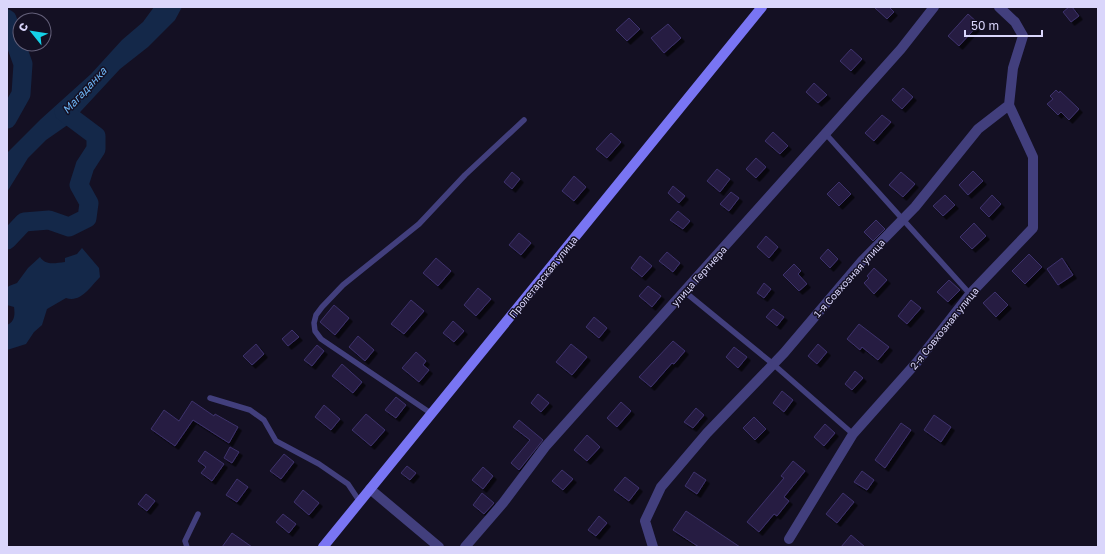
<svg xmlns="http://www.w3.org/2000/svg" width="1105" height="554" viewBox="0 0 1105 554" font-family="'Golos Text',sans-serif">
<defs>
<filter id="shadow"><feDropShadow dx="3.5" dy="3.5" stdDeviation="0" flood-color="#0009"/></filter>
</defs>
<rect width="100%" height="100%" fill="#141023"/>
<path fill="#142849" d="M154,7H182L175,20L148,47L120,69L69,124L46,140L28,158L7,192V153L41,119L91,74L122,40L143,22Z
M82,248L99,268L100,277C90,287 81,303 66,298L47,309L42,325L34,332L26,344L7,350V325C15,322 15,314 14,307L7,305V288L9,286L17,283L28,268L40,257C46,266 55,263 65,262V258L77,254Z"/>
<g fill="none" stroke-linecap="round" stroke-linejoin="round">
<path stroke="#142849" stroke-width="19" d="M7,19L23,64L21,94L7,119
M7,240L24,222L49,220L69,227L87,218L89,203L79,185L85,166L96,149V136L64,112"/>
</g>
<path fill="#261e42" stroke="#3e326c" filter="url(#shadow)" d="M874,7H889L894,12L887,19Z
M1069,7H1072L1079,16L1071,22L1063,12Z
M968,14L979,24L959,46L948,36Z
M629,18L640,29L627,41L616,30Z
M668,24L681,38L664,53L651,38Z
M851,49L862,59L851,71L840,61Z
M814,83L827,95L818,103L806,92Z
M903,88L913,97L902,109L892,100Z
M1056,90L1059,93L1060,91L1079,109L1069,120L1061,112L1058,115L1047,104L1053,99L1050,96Z
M882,115L891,122L874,141L865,133Z
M773,132L788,146L780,154L765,141Z
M611,133L621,142L607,158L596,149Z
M756,158L766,167L756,178L746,169Z
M717,169L730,179L720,192L707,181Z
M973,171L983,181L968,195L959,185Z
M512,172L520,179L512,189L504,182Z
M901,172L915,184L903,197L889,185Z
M574,176L586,187L574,201L562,191Z
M839,182L851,194L839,206L827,194Z
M673,186L685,196L679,203L668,193Z
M731,192L739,198L729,211L720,204Z
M945,195L955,205L943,216L933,206Z
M992,195L1001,204L989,217L980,208Z
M678,211L690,221L683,229L670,220Z
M876,220L885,229L873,241L864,232Z
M974,223L986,236L972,249L960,237Z
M519,233L531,243L521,255L509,245Z
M766,236L778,247L769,258L757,247Z
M828,249L838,259L830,268L820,258Z
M667,252L680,263L673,272L659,261Z
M1029,254L1042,267L1025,284L1012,271Z
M640,256L652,266L642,277L631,268Z
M436,258L451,271L438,286L423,273Z
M1062,258L1073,275L1058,285L1047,269Z
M794,264L801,271L798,274L807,284L799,291L783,275Z
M874,268L887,280L874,294L864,283L869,278L867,276Z
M949,280L960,290L948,302L937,292Z
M764,283L771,289L764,298L757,293Z
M648,286L661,296L652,307L639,296Z
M478,288L491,299L476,316L464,305Z
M995,292L1008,305L996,317L983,303Z
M411,300L424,311L404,334L391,324Z
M911,300L921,308L907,324L898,316Z
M334,305L349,318L335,335L320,322Z
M773,309L784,317L777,326L766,317Z
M594,317L607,328L599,338L586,327Z
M453,321L464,331L454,342L443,333Z
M859,324L889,347L878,360L862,347L860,350L847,339Z
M292,330L299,337L288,346L282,339Z
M358,336L374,350L365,361L349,347Z
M673,341L685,351L674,364L672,363L651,387L639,377Z
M256,344L264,354L252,365L243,356Z
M571,344L587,357L572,375L556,362Z
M818,344L827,352L817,364L808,356Z
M317,345L324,351L312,366L304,360Z
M734,347L747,357L738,368L726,357Z
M416,352L426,361L423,365L429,370L419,382L402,368Z
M342,364L362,382L353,393L332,376Z
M855,371L863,378L852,390L845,384Z
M782,391L793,400L784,412L773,403Z
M538,394L549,403L541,412L531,403Z
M396,397L406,405L396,418L385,410Z
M192,401L214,416L215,414L238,427L229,443L193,420L175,446L151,429L164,410L179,421Z
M621,402L631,411L617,427L607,418Z
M324,405L340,419L331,430L315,417Z
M696,408L704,415L693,428L684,422Z
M366,414L385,430L371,446L352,430Z
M934,415L951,427L941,442L924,430Z
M754,417L766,429L755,440L743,428Z
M519,420L543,440L519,470L511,463L530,440L513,427Z
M901,423L911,430L885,468L875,460Z
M825,424L835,433L824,446L814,437Z
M587,435L600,447L587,461L574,450Z
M230,447L239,452L232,463L224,458Z
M205,451L224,464L212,481L201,473L206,467L198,461Z
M284,454L294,462L281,479L270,471Z
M793,461L805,471L784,497L789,501L777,516L774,514L759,532L747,522L784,478L781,476Z
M407,466L416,473L410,480L401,473Z
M483,467L493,476L483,489L472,480Z
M562,470L573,479L563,490L552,481Z
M862,471L874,480L867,490L854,482Z
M694,472L706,480L697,494L685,486Z
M625,477L639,488L629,501L614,490Z
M237,479L248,487L237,502L226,495Z
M303,490L319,503L309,515L294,502Z
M482,493L494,503L484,514L473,505Z
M843,493L854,502L837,523L826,514Z
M146,494L155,501L147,511L138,504Z
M686,511L740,547H699L673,530Z
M283,514L296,524L289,533L276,522Z
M599,516L607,523L596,536L588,530Z
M232,533L252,547H222Z
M851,535L865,547H841Z"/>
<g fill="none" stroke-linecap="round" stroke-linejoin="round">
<path stroke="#423f7d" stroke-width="5.5" d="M825,133L970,294
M685,292L773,364L853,434
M210,398L250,410L264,420L276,441L319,464L348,484L360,502
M432,414L321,339L315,331L314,323L316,315L322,307L343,285L419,224L465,175L524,120
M187,547L185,541L198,514"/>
<path stroke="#423f7d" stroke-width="10" d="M370,489L439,547
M789,539L853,434L917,362L970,294L1033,228V157L1009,105
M465,547L503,503L545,447L901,49L934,7
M653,547L645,521L661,487L707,433L784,353L862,261L915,207L978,129L1009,105L1013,68L1023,36L1015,22L999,7"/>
<path stroke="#7975f3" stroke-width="10" d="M323,547L762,7"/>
</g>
<g text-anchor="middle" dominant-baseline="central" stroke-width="3" stroke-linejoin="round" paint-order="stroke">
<g font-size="10" fill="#dad6fb" stroke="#141023">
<text transform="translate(699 276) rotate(-48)">улица Гертнера</text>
<text transform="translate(543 277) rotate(-51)">Пролетарская улица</text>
<text transform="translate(849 278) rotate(-48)">1-я Совхозная улица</text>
<text transform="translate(944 328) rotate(-51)">2-я Совхозная улица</text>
</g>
<g font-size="11" font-style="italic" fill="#6db3f2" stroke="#141023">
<text transform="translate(84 90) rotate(-47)">Магаданка</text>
</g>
</g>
<rect width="1105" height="554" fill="none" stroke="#dad6fb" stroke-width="16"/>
<g transform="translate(32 32) rotate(300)"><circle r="19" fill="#141023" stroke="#635f79"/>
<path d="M0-3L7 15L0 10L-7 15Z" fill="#15d1e8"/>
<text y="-6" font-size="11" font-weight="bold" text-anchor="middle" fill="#dad6fb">С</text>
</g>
<path d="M965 30v6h77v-6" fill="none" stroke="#dad6fb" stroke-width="2"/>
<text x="971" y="30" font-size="12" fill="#dad6fb" stroke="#141023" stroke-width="3" paint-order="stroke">50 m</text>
</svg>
